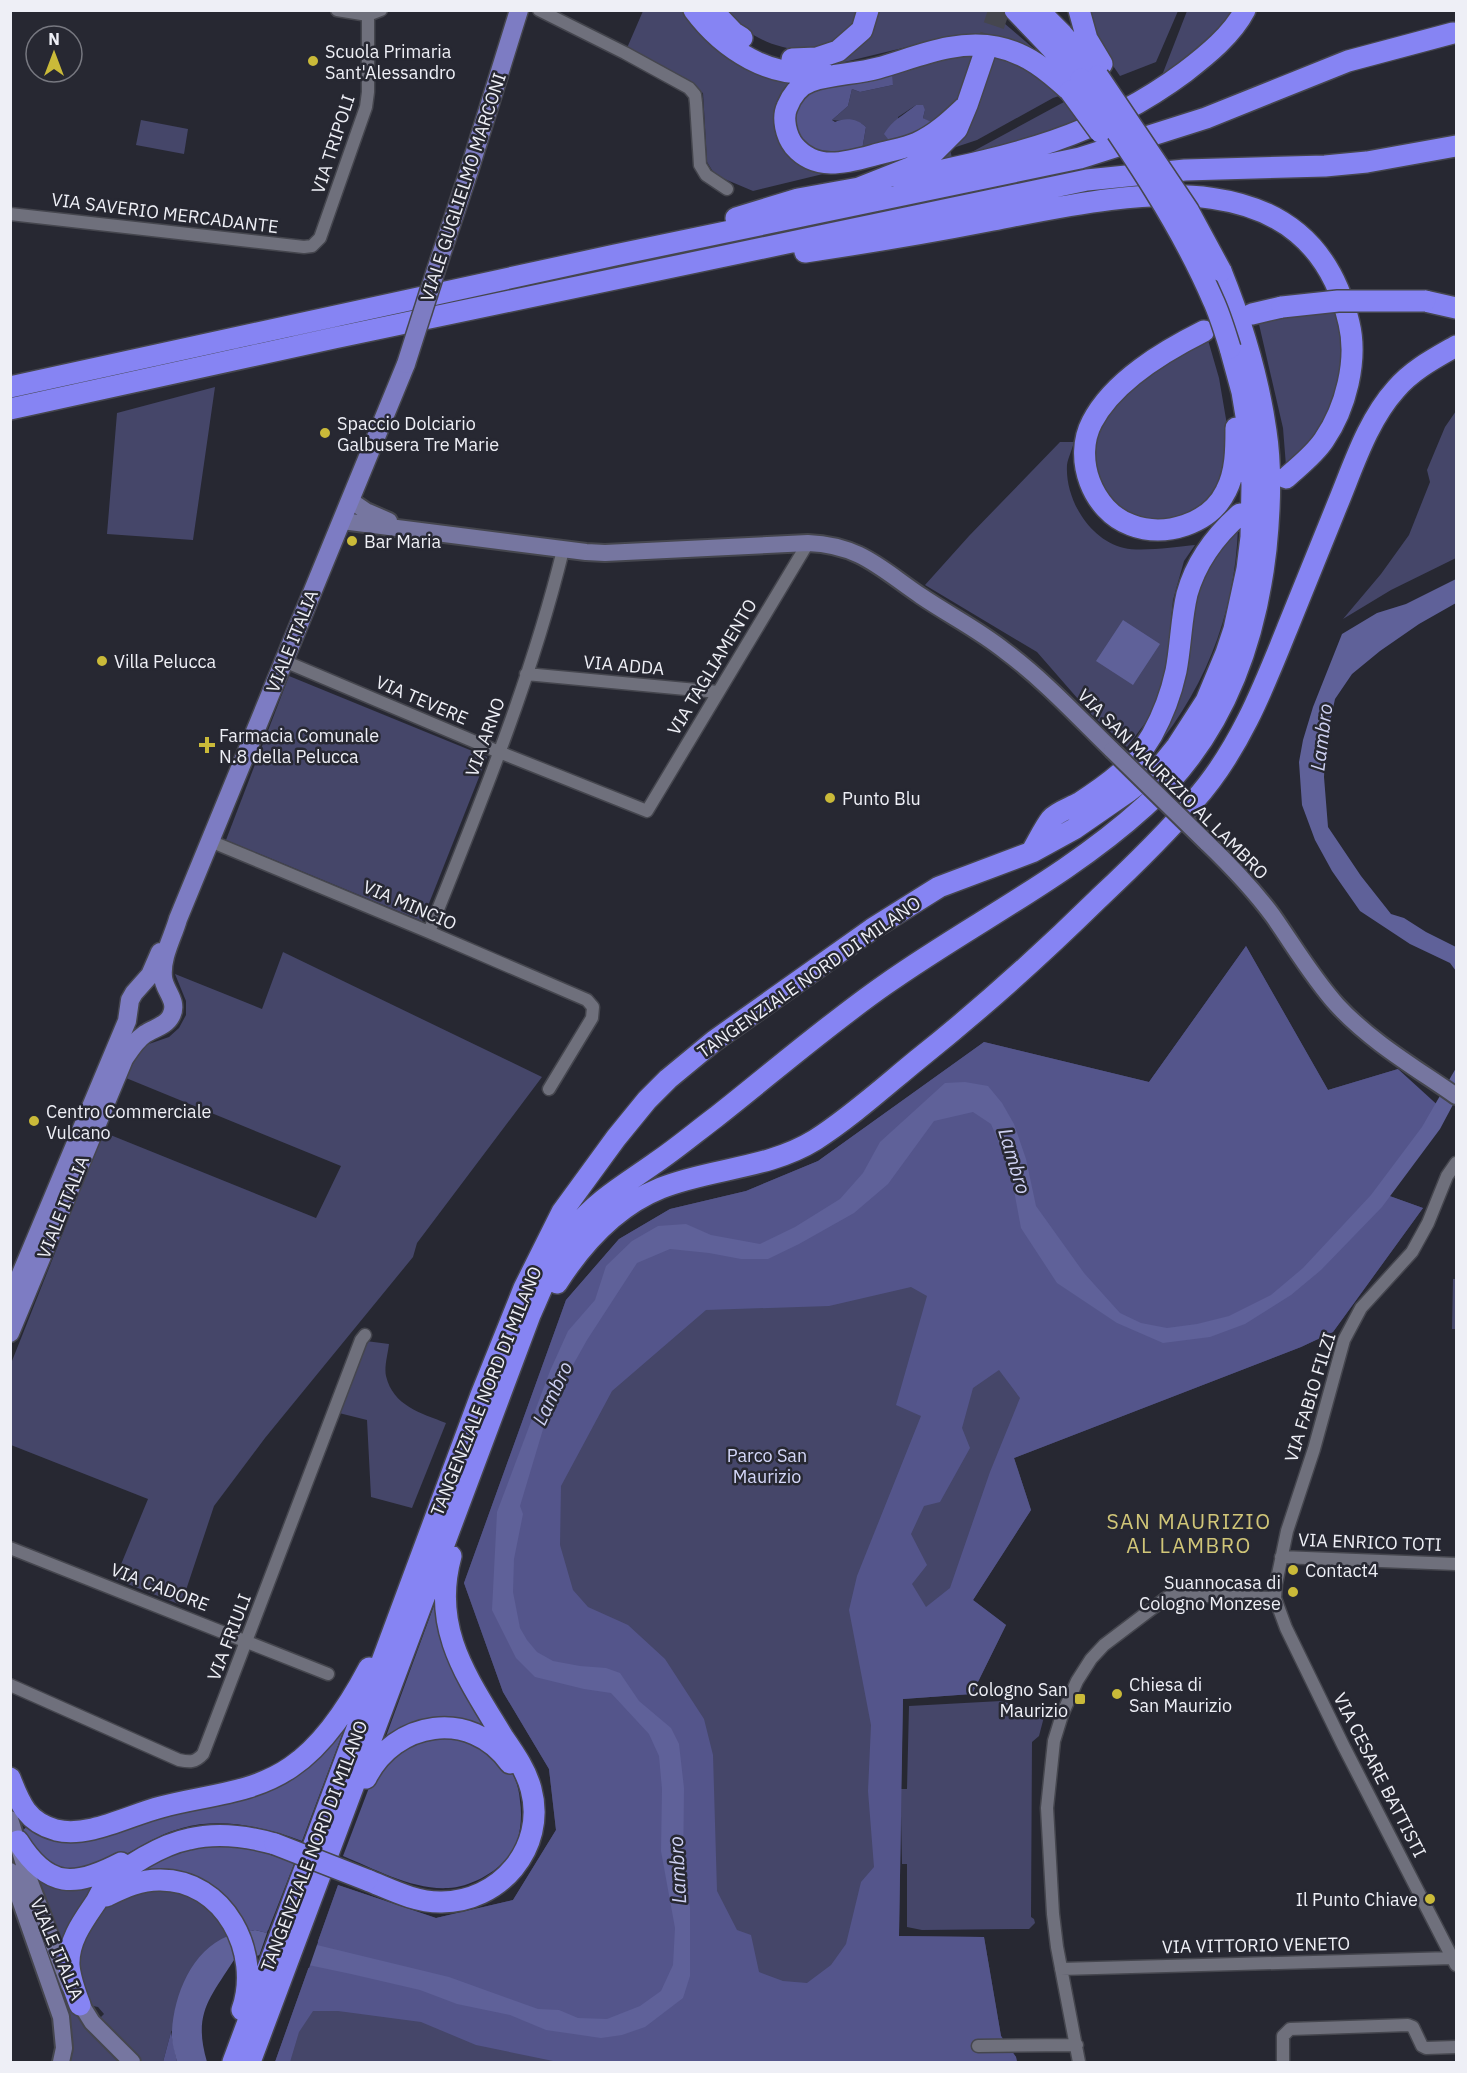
<svg xmlns="http://www.w3.org/2000/svg" width="1467" height="2073" viewBox="0 0 1467 2073" font-family="'IBM Plex Sans',sans-serif">
<rect width="100%" height="100%" fill="#272832"/>
<path fill="#454669" d="M873,10L990,11L1040,54L940,39L828,66L801,69L747,53L729,33L755,51L780,61L811,64Z
M643,11H683L697,27L727,54L788,82V90L823,170V174L753,191L715,175L707,162L703,93L627,48Z
M726,11H857C844,55 794,57 759,38C747,32 734,20 726,11Z
M1088,11H1178L1156,62L1120,76L1103,51Z
M1187,11H1234L1231,18L1182,65L1161,78Z
M981,49L959,102L929,130L926,120L923,118L925,110L916,105L898,117L900,143L862,150L866,127C855,117 844,122 832,120L848,106L852,89L860,92L893,85L887,68Z
M994,50L1068,93L1053,98L977,140L950,149L952,158L970,153L1064,102L1072,100L1087,123L926,171Z
M141,120L188,129L184,154L136,145Z
M1342,308V389L1318,437L1286,466L1283,428L1258,320Z
M1208,340L1219,378L1226,419L1229,445L1221,488L1196,513L1163,522L1140,519L1119,509L1092,472L1093,429L1102,413L1155,364Z
M215,387L193,540L107,534L117,413Z
M1456,411V558L1391,590L1343,619L1381,574L1409,535L1430,482L1427,470L1445,427Z
M1060,442H1074C1072,450 1068,458 1067,465C1065,500 1090,540 1124,548C1140,552 1177,547 1195,545L1184,561L1173,600L1166,673L1152,714L1127,747L1092,715L1037,652L925,585L969,536Z
M1238,527C1235,619 1202,696 1142,765L1199,585L1211,560Z
M289,676L487,757L422,921L226,840Z
M1246,946L1328,1090L1398,1069L1384,1194L1423,1208L1333,1332L1301,1347L1014,1458L1031,1510L973,1600L1006,1625L972,1694L903,1699L901,1789H907L909,1706L1001,1701L1045,1713L1039,1736L1032,1742L1031,1917L1034,1919L1035,1923L1029,1929L922,1930L907,1927V1864H902L901,1816L899,1936L984,1937L1001,2036L1016,2057L1017,2062H275L338,1885L436,1918L513,1900L556,1830L549,1769L503,1692L464,1583L566,1300L619,1239L670,1209L746,1191L818,1161L984,1042L1149,1082Z
M283,952L542,1077L417,1243L413,1257L265,1438L214,1506L181,1605L115,1579L148,1499L11,1445L10,1366L103,1132L316,1218L341,1166L126,1078L132,1062L146,1045L169,1037L179,1028L186,1015V1001L175,974L262,1009Z
M1453,1279H1456V1329H1452Z
M366,1341L389,1344C388,1353 384,1367 386,1376C393,1406 421,1413 446,1423L412,1508L371,1497L367,1420L339,1413Z
M10,1844L62,1981L126,2062H66L64,2012L11,1861Z
M36,1874L97,1882L64,1951Z
M139,1887L194,1892L231,1935L171,2032L163,2062H142L100,2018L104,2014L98,2007L88,2005L78,1964L83,1937L106,1904Z"/>
<path fill="#54558b" fill-rule="evenodd" d="M887,68L892,75L893,85L860,92L852,89L848,106L832,120L835,122C846,117 858,119 866,127L862,150L823,155L798,140C794,117 794,112 808,92Z
M916,105H923L925,110L923,118L931,122V126L900,143L888,139L884,134C892,120 904,115 916,105Z
M1246,946L1328,1090L1398,1069L1443,1110L1384,1194L1423,1208L1333,1332L1301,1347L1014,1458L1031,1510L973,1600L1006,1625L972,1694L903,1699L899,1936L984,1937L1001,2036L1016,2057L1017,2062H558L476,2045L421,2022L338,2011H313L299,2032L290,2062H275L338,1885L436,1918L513,1900L556,1830L549,1769L503,1692L464,1583L566,1300L619,1239L670,1209L746,1191L818,1161L984,1042L1149,1082ZM911,1287L927,1296L896,1405L921,1416L857,1576L849,1610L871,1725L868,1791L874,1867L861,1882L846,1944L831,1965L807,1983L783,1981L759,1972L751,1935L737,1930L717,1891L713,1755L704,1719L665,1659L628,1625L588,1607L573,1590L560,1545L561,1486L612,1391L706,1310L829,1306ZM999,1370L1020,1398L990,1472L950,1588L926,1607L912,1584L927,1565L911,1534L924,1506L940,1502L970,1448L962,1428L973,1388Z
M436,1600L496,1735L404,1729L385,1739Z
M348,1719L302,1841C264,1827 222,1817 182,1828C148,1837 120,1863 86,1871C80,1873 74,1870 68,1869C63,1868 55,1868 50,1866C37,1859 27,1843 23,1830L29,1825L146,1817L209,1807Z
M458,1735C470,1742 501,1757 508,1767C516,1777 519,1789 520,1801C522,1814 521,1829 517,1842C508,1867 473,1887 448,1888C412,1890 375,1869 343,1856L375,1772L415,1738Z
M216,1841L296,1859L267,1933L255,1930L247,1932L230,1905L132,1876L152,1860Z
M171,2032L177,2062H163Z"/>
<path fill="#5f6199" d="M1456,579V603L1419,624L1380,651L1352,674L1335,699L1326,740L1324,777L1328,827L1361,876L1391,914L1404,918L1426,932L1456,947V971L1450,963L1410,944L1360,911L1332,871L1315,840L1302,805L1299,762L1303,740L1313,707L1342,634L1377,613L1406,604Z
M1123,620L1160,644L1133,685L1096,661Z
M1456,1068V1099L1440,1129L1382,1207L1321,1270L1291,1295L1245,1324L1210,1337L1163,1343L1117,1323L1057,1283L1021,1228L1010,1169L991,1124L973,1112L934,1121L888,1184L854,1213L799,1244L768,1259H741L709,1253L670,1249L637,1263L587,1340L550,1406L520,1506L523,1514L514,1559L513,1592L520,1628L527,1640L537,1652L553,1661L580,1666L606,1668L620,1673L639,1701L671,1728L679,1744L684,1788L683,1873L690,1907V1976L683,1998L645,2027L622,2035L601,2038L546,2030L510,2015L457,2004L420,1990L351,1974L261,1955L234,1960C209,1999 193,2014 207,2062H177C175,2053 171,2041 172,2031C174,1995 192,1950 228,1936C236,1933 247,1932 255,1930L449,1977L538,2009L559,2010L578,2018L607,2019L640,2006L661,1991L673,1965L675,1928L661,1851L662,1789L659,1756L649,1734L611,1693L584,1689L535,1677L516,1658L492,1610L497,1512L550,1371L568,1331L595,1300L606,1266L632,1241L658,1226L686,1224L711,1235L760,1244L795,1227L840,1199L863,1173L880,1142L945,1083L965,1082L988,1086L1002,1103L1014,1124L1026,1159L1036,1206L1084,1273L1120,1313L1141,1323L1167,1328L1197,1324L1229,1316L1271,1295L1303,1268L1371,1195L1422,1127Z"/>
<path fill="#272832" d="M268,1930L318,1942L309,1968L258,1959Z"/>
<g fill="none" stroke-linecap="round" stroke-linejoin="round">
<path stroke="#45464f" stroke-width="21" stroke-dasharray="21 10" stroke-linecap="butt" d="M984,55L999,10"/>
<g stroke="#45464e" stroke-width="15">
<path id="minor" d="M337,10L368,15L381,10
M539,10L625,53L689,88L695,95L696,103L700,165L706,175L727,189
M10,214L304,247L312,246L320,238L366,107L368,92V15
M284,661L499,752L647,811L808,543
M526,674L718,692
M210,841L429,932L587,1000L593,1007L592,1018L549,1089
M429,932C479,807 531,681 563,550
M1456,1163L1447,1176L1428,1223L1412,1252L1361,1308L1344,1340L1314,1449L1287,1531L1276,1584L1275,1598L1286,1628L1343,1745L1456,1965
M10,1548L328,1674
M1281,1557L1456,1564
M10,1685L179,1760C189,1762 195,1763 203,1754L361,1340L365,1335
M1061,1969L1453,1958L1456,1956
M978,2046L1077,2045
M1079,2062L1057,1947L1053,1914L1047,1808L1054,1741L1062,1715L1077,1681L1091,1659L1104,1645L1166,1598L1174,1595L1275,1598
M1283,2062V2036L1290,2029L1408,2025L1413,2027L1422,2046L1426,2048L1456,2047"/>
</g>
<g stroke="#45464e" stroke-width="20">
<path id="secondary" d="M350,500L366,511L389,521
M342,521L586,552L605,553L808,543C860,545 881,569 921,596C949,615 979,630 1005,651C1044,680 1077,716 1112,750
M1206,842C1230,865 1253,889 1273,916C1294,946 1312,977 1337,1005C1371,1042 1416,1068 1456,1096
M10,1819L27,1874L69,1985L92,2022L132,2062
M10,1871L61,2017L64,2048L61,2062"/>
</g>
<g stroke="#45464e" stroke-width="21">
<path id="primary" d="M436,270L469,171L519,10
M10,1300L127,1021L130,1000L134,993L150,975L160,952
M10,1333L124,1059C130,1050 136,1040 145,1034C154,1028 166,1026 171,1016C179,1001 164,991 163,977C161,957 173,937 178,919L406,364"/>
</g>
<g stroke="#45464e" stroke-width="24">
<path id="motorway" d="M694,10C723,49 772,81 822,71
M712,10L734,33L742,38
M1015,10L1081,79
M1038,10L1062,34L1098,76
M1079,10L1087,39L1102,64
M792,59L817,58L838,51L862,30L868,10
M967,105C952,119 937,134 917,143C906,148 893,150 882,153C851,161 818,174 794,146C786,136 782,118 787,107C791,97 799,85 811,81C832,74 856,74 878,68C917,57 955,39 997,47C1027,53 1048,71 1070,91
M902,179C1010,156 1095,139 1185,72C1207,55 1232,35 1245,10
M736,218L798,199L859,188L912,167L933,153L957,129L967,105L984,55
M805,252C866,243 927,233 988,221C1117,196 1308,148 1349,323C1358,360 1346,408 1324,440C1314,455 1299,466 1286,478
M1425,301L1456,308
M1252,314L1282,307
M1204,331C1164,351 1113,381 1092,422C1073,458 1092,511 1131,525C1165,538 1210,524 1226,491C1236,472 1236,449 1236,428
M10,387L615,255L1080,158L1206,118L1348,61L1453,33
M10,409L334,338L1087,180L1185,170L1325,166L1367,162L1456,146
M1032,851C1038,841 1044,828 1051,819C1057,812 1070,808 1079,803C1107,785 1135,765 1152,735C1163,715 1171,694 1176,671C1181,645 1181,619 1187,594C1196,562 1216,535 1240,514
M557,1283C582,1244 616,1206 661,1188C711,1168 768,1169 815,1140C851,1117 884,1087 917,1060C981,1009 1041,955 1099,898C1132,867 1165,835 1194,801C1238,752 1263,689 1287,629C1304,587 1321,545 1338,503C1354,464 1368,420 1396,389C1412,370 1435,358 1456,346
M10,1778C20,1804 27,1822 56,1830C89,1838 129,1815 161,1807C205,1795 252,1794 291,1767C325,1744 350,1704 369,1668
M366,1778C394,1721 471,1708 510,1763
M18,1841C48,1889 75,1887 121,1863
M367,1880C390,1889 414,1902 440,1902C499,1903 547,1848 531,1789C526,1770 514,1753 503,1737C467,1677 431,1629 451,1556
M106,1896C123,1888 139,1880 159,1880C225,1879 262,1953 242,2010
M80,2005C75,1992 70,1979 69,1965C68,1941 83,1921 96,1902C99,1897 101,1891 105,1887C123,1867 163,1844 189,1839C218,1832 247,1836 275,1844
M233,2062L481,1395L524,1288L562,1212L616,1138L647,1100L668,1079L714,1041L872,929L939,887L1032,852L1074,829L1129,791L1160,767L1177,746L1206,701L1226,653L1234,629L1247,569L1251,537L1252,485L1248,428L1242,392L1230,348
M250,2062L530,1315C543,1286 555,1254 574,1229C595,1201 627,1183 655,1163C676,1149 696,1132 716,1117C772,1073 827,1025 886,984C971,924 1067,877 1144,807C1220,740 1255,647 1266,549C1270,510 1272,470 1266,431C1258,375 1242,323 1221,271"/>
</g>
<use href="#minor" stroke="#6f707c" stroke-width="12"/>
<use href="#secondary" stroke="#7676a0" stroke-width="16"/>
<use href="#primary" stroke="#7d7cc3" stroke-width="18"/>
<use href="#motorway" stroke="#8684f3" stroke-width="21"/>
<g stroke="#45464e" stroke-width="20" stroke-linecap="butt">
<path id="secondary-bridge" d="M1112,750L1206,842"/>
</g>
<g stroke="#45464e" stroke-width="21" stroke-linecap="butt">
<path id="primary-bridge" d="M406,364L436,270"/>
</g>
<g stroke="#45464e" stroke-width="24" stroke-linecap="butt">
<path id="motorway-bridge" d="M1098,76L1188,210L1221,271
M1081,79C1129,149 1179,221 1213,300C1220,315 1225,332 1230,348
M1070,91L1100,132
M1282,307L1338,301H1425
M275,1844L367,1880"/>
</g>
<use href="#secondary-bridge" stroke="#7676a0" stroke-width="16"/>
<use href="#primary-bridge" stroke="#7d7cc3" stroke-width="18"/>
<use href="#motorway-bridge" stroke="#8684f3" stroke-width="21"/>
</g>
<g fill="#caba39" stroke="#272832" stroke-width="2">
<circle cx="313" cy="61" r="6"/>
<circle cx="325" cy="433" r="6"/>
<circle cx="352" cy="541" r="6"/>
<circle cx="102" cy="661" r="6"/>
<path d="M204 736h6v6h6v6h-6v6h-6v-6h-6v-6h6z"/>
<circle cx="830" cy="798" r="6"/>
<circle cx="34" cy="1121" r="6"/>
<circle cx="1293" cy="1570" r="6"/>
<circle cx="1293" cy="1592" r="6"/>
<circle cx="1117" cy="1694" r="6"/>
<rect x="1074" y="1693" width="12" height="12" rx="3"/>
<circle cx="1430" cy="1899" r="6"/>
</g>
<g text-anchor="middle" dominant-baseline="central" stroke-width="5" stroke-linejoin="round" paint-order="stroke">
<g font-size="18" fill="#eeeff6" stroke="#272832" text-anchor="start">
<text x="325" y="51">Scuola Primaria<tspan x="325" dy="21">Sant'Alessandro</tspan></text>
<text x="337" y="423">Spaccio Dolciario<tspan x="337" dy="21">Galbusera Tre Marie</tspan></text>
<text x="364" y="541">Bar Maria</text>
<text x="114" y="661">Villa Pelucca</text>
<text x="219" y="735">Farmacia Comunale<tspan x="219" dy="21">N.8 della Pelucca</tspan></text>
<text x="842" y="798">Punto Blu</text>
<text x="46" y="1111">Centro Commerciale<tspan x="46" dy="21">Vulcano</tspan></text>
<text x="1305" y="1570">Contact4</text>
<text x="1281" y="1582" text-anchor="end">Suannocasa di<tspan x="1281" dy="21">Cologno Monzese</tspan></text>
<text x="1129" y="1684">Chiesa di<tspan x="1129" dy="21">San Maurizio</tspan></text>
<text x="1068" y="1689" text-anchor="end">Cologno San<tspan x="1068" dy="21">Maurizio</tspan></text>
<text x="1418" y="1899" text-anchor="end">Il Punto Chiave</text>
</g>
<g font-size="18" fill="#eeeff6" stroke="#272832">
<text transform="translate(333 144) rotate(-72)">VIA TRIPOLI</text>
<text transform="translate(463 187) rotate(-72)">VIALE GUGLIELMO MARCONI</text>
<text transform="translate(165 213) rotate(7)">VIA SAVERIO MERCADANTE</text>
<text transform="translate(292 641) rotate(-68)">VIALE ITALIA</text>
<text transform="translate(624 665) rotate(5)">VIA ADDA</text>
<text transform="translate(712 667) rotate(-59)">VIA TAGLIAMENTO</text>
<text transform="translate(422 700) rotate(23)">VIA TEVERE</text>
<text transform="translate(485 737) rotate(-70)">VIA ARNO</text>
<text transform="translate(1173 784) rotate(45)">VIA SAN MAURIZIO AL LAMBRO</text>
<text transform="translate(410 905) rotate(23)">VIA MINCIO</text>
<text transform="translate(809 977) rotate(-35)">TANGENZIALE NORD DI MILANO</text>
<text transform="translate(63 1207) rotate(-68)">VIALE ITALIA</text>
<text transform="translate(486 1391) rotate(-68)">TANGENZIALE NORD DI MILANO</text>
<text transform="translate(1310 1397) rotate(-73)">VIA FABIO FILZI</text>
<text transform="translate(1370 1542) rotate(2)">VIA ENRICO TOTI</text>
<text transform="translate(160 1587) rotate(21)">VIA CADORE</text>
<text transform="translate(229 1637) rotate(-69)">VIA FRIULI</text>
<text transform="translate(1380 1775) rotate(63)">VIA CESARE BATTISTI</text>
<text transform="translate(314 1846) rotate(-69)">TANGENZIALE NORD DI MILANO</text>
<text transform="translate(1256 1945) rotate(-1)">VIA VITTORIO VENETO</text>
<text transform="translate(57 1949) rotate(67)">VIALE ITALIA</text>
</g>
<g font-size="18" fill="#d5d8fa" stroke="#272832">
<text x="767" y="1455">Parco San<tspan x="767" dy="21">Maurizio</tspan></text>
</g>
<g font-size="20" font-style="italic" fill="#cfd2f4" stroke="#272832">
<text transform="translate(1321 737) rotate(-83)">Lambro</text>
<text transform="translate(1015 1161) rotate(73)">Lambro</text>
<text transform="translate(552 1393) rotate(-65)">Lambro</text>
<text transform="translate(677 1870) rotate(-93)">Lambro</text>
</g>
<g font-size="21" letter-spacing="1.5" fill="#d1c678" stroke="#272832">
<text x="1189" y="1521">SAN MAURIZIO<tspan x="1189" dy="24">AL LAMBRO</tspan></text>
</g>
</g>
<rect width="1467" height="2073" fill="none" stroke="#eeeff6" stroke-width="24"/>
<g transform="translate(54 54)"><circle r="28" fill="#272832" stroke="#777880" stroke-width="1.5"/>
<path d="M0-4.5L10 22L0 15L-10 22Z" fill="#caba39"/>
<text y="-9" font-size="16" font-weight="bold" text-anchor="middle" fill="#eeeff6">N</text>
</g>
</svg>
